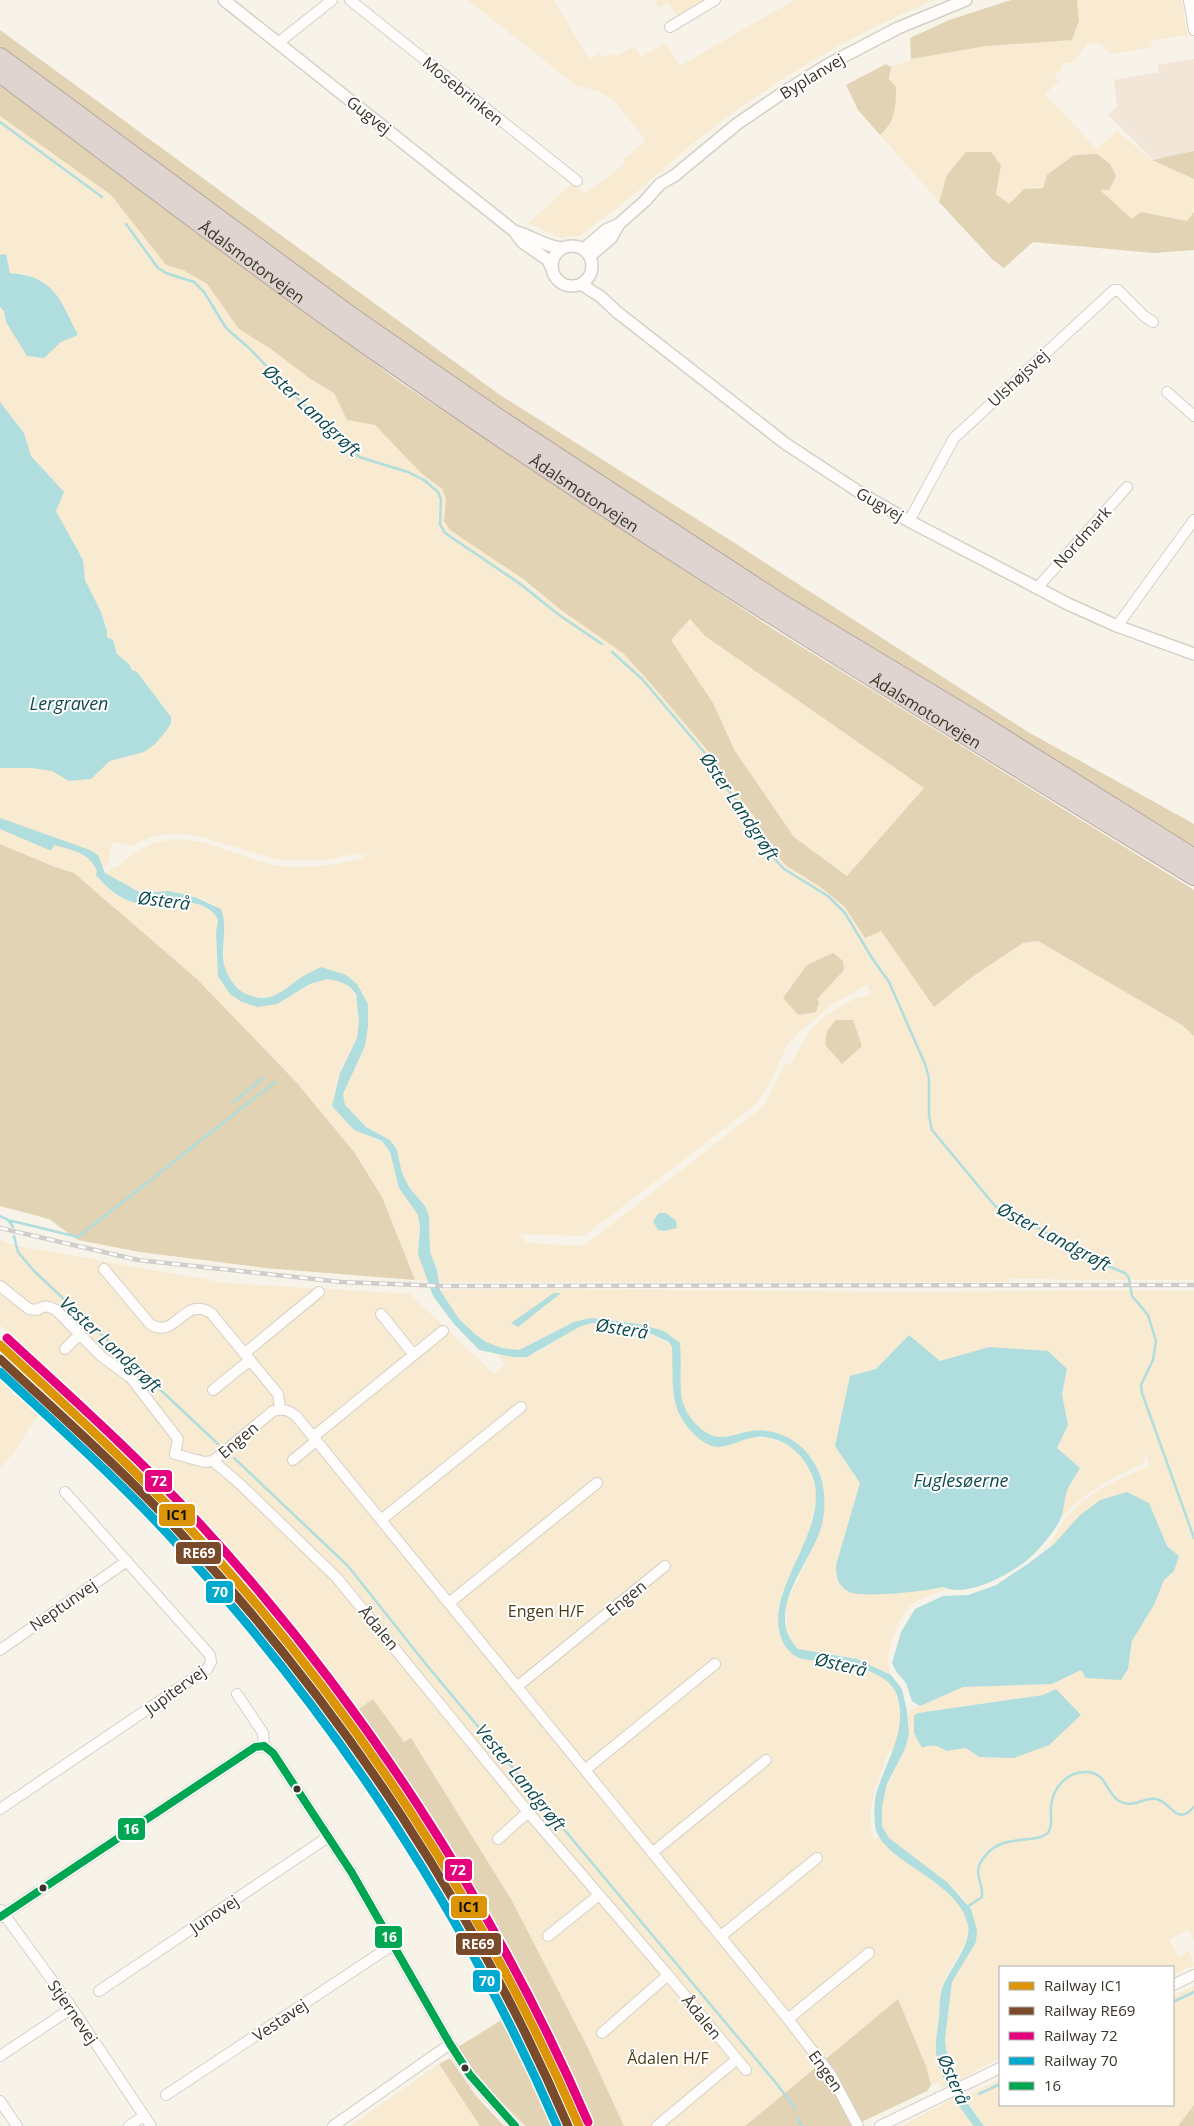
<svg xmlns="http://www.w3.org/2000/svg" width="1194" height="2126" viewBox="0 0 1194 2126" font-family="'Open Sans',sans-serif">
<rect width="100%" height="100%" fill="#f7f3e9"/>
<path fill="#f1e6d8" d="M1194,59V153L1152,159L1108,115L1117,106L1114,80L1159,72L1158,65Z"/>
<path fill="#f8ebd2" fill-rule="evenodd" d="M468,0H554L589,59L600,53L603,58L611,53L616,56L634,46L641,57L665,43L680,66L794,0H934C853,34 777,78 708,132C677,155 649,183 618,207C605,218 591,226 579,237L571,236L561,238L528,223L572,184L585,194L624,164V159L645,141L644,138L612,99L600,92L575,85Z
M654,0H707L678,18L668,2L658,8Z
M1077,0H1182L1188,41L1185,35L1151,41L1152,47L1110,54L1101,44L1088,43L1072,63H1065L1061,67L1062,69L1054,76L1059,81L1045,94L1097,149L1117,131L1152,160L1194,179V212L1187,221L1141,212L1132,219L1099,189L1116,176L1024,189L1009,204L996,194L1001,165L947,175L939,202L880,135L888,129L891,67C944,45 1015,44 1072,40L1079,21Z
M0,116L111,195L166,265L183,270L207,284L239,329L271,349L309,378L334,393L347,420L375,425L421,473L442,489L446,499L444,521L561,610L624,654L652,685L713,757L726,779L754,816L762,834L785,865L819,886L844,906L865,938L881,931L934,1007L972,977L1023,943L1038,941L1182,1025L1194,1036V1280H1072L1010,1278L1009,1282H439L437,1270L430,1252L429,1216L425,1206L409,1187L402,1173L397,1150L390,1140L366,1127L345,1105L343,1094L365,1046L357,984L321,967C298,982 267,1012 239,990C207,965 240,922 213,904C192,890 165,897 142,893C129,890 116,880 105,873L114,867L115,868C132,855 147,843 169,840C202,836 241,857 272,865C290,869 311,867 329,865C343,863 358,861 369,854L359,856V853L326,860H280L201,837L176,833L151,837L130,846L115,842L111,846L108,865L96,874C104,887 121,900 137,903C145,904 155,900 164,900C180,900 213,902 218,921L216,932L218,976L258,1007C270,1002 283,999 294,994C305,989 312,982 325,980C358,975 364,1014 357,1038C353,1050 344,1060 340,1072C336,1083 335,1095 332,1106L375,1140L382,1141L390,1153L399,1188L418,1215L420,1227L418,1238L427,1281L415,1280L382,1197L354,1152L298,1084L197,979L74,873L55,867L0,844V768H32L52,771L69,781L91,779L110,761L132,756L140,678L129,664L117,654L113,640L107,637V631L101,612L85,580L83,560L56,511L64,492L31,456L24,433L0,402V307L4,311L6,322L44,358L61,342L28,274L10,273L6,255H0ZM807,965L844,970L816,999L798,979ZM867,985L871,994L856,998L828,1014L810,1030L792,1062L784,1066L764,1106L586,1244L581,1246L527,1243L518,1234L584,1236L755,1105L769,1085L786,1047L798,1033L833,1004Z
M690,619L705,636L925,788L848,876L794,837L735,751L713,703L671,640Z
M0,1240L14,1245L225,1283L410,1294L494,1374L505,1364L497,1354C507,1356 518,1359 528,1356C550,1349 566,1329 589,1324C602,1320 664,1335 672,1347L676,1406L699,1437L769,1438L784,1443L794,1449L810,1468L817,1494L815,1505L808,1535L782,1595L779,1606L778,1629L807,1659L855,1666L890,1681L896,1692L901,1721L894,1750L889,1751C879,1780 864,1809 874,1839L879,1837C884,1843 889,1850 895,1854C918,1872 946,1884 962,1909C981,1939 949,1961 941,1989C939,1996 940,2005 939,2012C936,2046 934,2053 949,2085L942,2088L939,2082L931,2085L926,2066L898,1999L745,2126H624L587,2046L511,1899L411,1738L404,1743L373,1699L353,1713L302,1641L225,1549L117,1433L0,1325Z
M553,1289L914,1292L1113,1290L1194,1291V1941L1189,1929L1169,1940L1179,1957L1189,1951L1194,1965L1173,1975V1967H1000V2058L958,2081L946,2049L945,2039L949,1993L952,1982L976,1942C974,1932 975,1918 970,1908C956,1878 887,1851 882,1825C877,1796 895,1774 905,1749C910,1737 908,1724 908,1711L963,1687L1052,1684L1081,1669H1128L1132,1641L1154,1605L1164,1580L1174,1571L1179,1556L1167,1546L1149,1503L1049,1546C1054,1537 1059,1527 1065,1519C1087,1492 1119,1478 1150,1466L1146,1453L1143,1464C1110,1478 1086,1492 1061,1518L1067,1491L1080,1468L1057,1448L1068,1425L1062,1394L1067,1370L989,1347L940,1361L909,1335L876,1369L835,1446L860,1483L836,1565L932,1590L943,1587L948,1589C936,1592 921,1598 911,1605C901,1613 889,1647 888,1659C888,1665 889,1669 891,1675L837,1655L815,1653L798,1649L792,1643L787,1629L786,1605L820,1531L825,1499L820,1475L812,1458L767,1430C750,1432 734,1439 717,1437C700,1436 686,1416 682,1400C678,1382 682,1361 680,1343L639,1324L574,1322L519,1350L502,1348L486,1342L475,1334L459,1319L440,1290ZM1056,1689L967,1748L946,1751L938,1745L931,1744L918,1713L1043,1695Z
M0,1364L46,1407L32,1424L12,1455L0,1468Z
M1194,1986V2126H984L963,2094L973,2092L1000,2079V2105H1173V1996Z
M439,2064L480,2126H350Z
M954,2098L974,2126H901Z"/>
<path fill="#e1d3b4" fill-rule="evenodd" d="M1011,0H1077L1079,21L1072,40L986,46L911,59L910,38L949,20Z
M0,30L500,395L733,542L1028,732L1194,824V847C950,697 704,549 467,387C308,278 155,161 0,46Z
M886,64L891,67L889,79L896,87C896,106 895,123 880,135L858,110L846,85Z
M0,85L401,383L773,629L1194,890V1036L1182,1025L1038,941L1023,943L972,977L934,1007L881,931L865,938L844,906L819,886L785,865L762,834L754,816L726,779L713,757L652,685L624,654L561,610L523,579L450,530L444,521L446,499L442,489L421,473L375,425L347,420L334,393L309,378L271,349L239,329L207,284L183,270L166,265L111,195L0,116ZM690,619L705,636L924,788L847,876L794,837L735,751L713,703L671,640Z
M1194,151V179L1152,160Z
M966,152H991L1001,165L996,194L1009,204L1024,189L1043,188L1047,175L1074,155L1097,154L1110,164L1116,176L1109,190H1100L1132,219L1141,212L1187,221L1194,212V250L1154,253L1033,242L1004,268L993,260L939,202L947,175Z
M0,844L55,867L74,873L197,979L298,1084L354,1152L382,1197L415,1280L265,1268L140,1252L78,1240L49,1219L0,1206Z
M833,953L843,961L844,970L817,999L819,1002L816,1012L798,1015L783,998L807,965Z
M836,1020H853L862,1046L842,1064L825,1045L827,1031Z
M373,1699L404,1742L411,1738L511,1899L587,2046L624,2126H589L578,2100L480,1909L353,1713Z
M898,1999L926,2066L931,2085L927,2091L853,2126H745Z
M511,2014L567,2122L568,2126H525L474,2073L458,2047Z
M450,2058L476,2096L504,2126H480L439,2064Z
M1194,2105V2126H1178Z"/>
<path fill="#b0dddd" d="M6,254L10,273C56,277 59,299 78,335L61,342L44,358L27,356L6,322L4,311L0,307V255Z
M0,402L24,433L31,456L64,492L56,511L83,560L85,580L101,612L107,631V637L113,640L117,654L129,664L132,670L137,672L171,717V723L166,731L155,744L144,752L110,761L91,779L69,781L52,771L32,768H0Z
M0,818L90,850L98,855L105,873L141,893L169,891L182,894L197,898L221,909C227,925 223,938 223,955C223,966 227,974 233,983C238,990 244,994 252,996C272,1003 285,989 300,978C306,974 314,971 321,967L346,975L357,984L368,1004V1026L365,1046L343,1094L345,1105L366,1127L390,1140L397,1150L402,1173L409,1187L425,1206L429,1216L430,1252L437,1270L440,1290L459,1319L475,1334L486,1342L502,1348L519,1350L574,1322L591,1318L639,1324L664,1331L680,1343C682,1361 679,1381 682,1399C684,1408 690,1419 697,1425C722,1451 740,1426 768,1431C792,1435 812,1452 820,1475C826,1492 826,1513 820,1531C808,1566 763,1613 798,1649L857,1659L891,1675L902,1689L907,1711L909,1734L905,1749L887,1784L882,1807V1826L889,1838L948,1883L971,1909L977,1930L976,1942L952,1982L945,2039L946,2049L966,2101L984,2126H974C958,2106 940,2079 936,2053C935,2041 938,2028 939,2017C940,2007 939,1995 943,1986C950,1969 972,1943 968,1925C958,1878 879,1862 875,1825C874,1815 874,1804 876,1794C886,1760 908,1732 897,1695C889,1671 847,1664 825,1661C817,1660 807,1661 799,1658C788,1653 781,1642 779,1630C770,1584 827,1531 814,1481C807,1456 784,1435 757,1437C743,1438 731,1447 717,1447C701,1446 682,1423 677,1409C671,1391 673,1366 672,1347L669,1342L649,1333L592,1323L579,1327L527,1357H513L479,1350L454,1324L433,1296L418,1254L420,1227L418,1215L399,1188L390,1152L382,1141L354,1130L332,1106L340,1073L357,1038L359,1022L356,994L349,986L338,981L327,979L310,984L277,1004L258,1007L242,1002L230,994L218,976L216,932L218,921C213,902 180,900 164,900C155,900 145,904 137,903C120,900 106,887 96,875L97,871C89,852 72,850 54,845L52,850H49L0,829Z
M659,1213H666L676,1221L677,1228L664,1231L658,1230L653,1221Z
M554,1293H561L518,1327L511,1323Z
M909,1335L940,1361L989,1347L1048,1351L1067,1369L1062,1394L1068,1425L1057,1448L1080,1468C1076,1476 1070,1483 1067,1491C1064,1500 1064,1510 1061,1518C1056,1529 1042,1546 1033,1555C1015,1572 968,1599 943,1587C928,1591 859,1599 847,1591C837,1584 836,1576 836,1565L860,1483L835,1446L850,1376L876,1369Z
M1127,1492L1149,1503L1167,1546L1179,1556L1174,1571L1164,1580L1154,1605L1132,1641L1128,1669L1121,1680L1086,1678L1081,1670L1052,1684L963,1687L920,1706L912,1701L906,1683L896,1671L892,1663L901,1632L915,1609L943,1596L968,1595L996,1585L1029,1563L1054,1544L1079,1516L1100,1500Z
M1056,1689L1081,1715L1049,1745L1014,1758L979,1757L966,1748L946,1751C937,1745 932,1744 922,1748L914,1733V1716L918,1713L1043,1695Z"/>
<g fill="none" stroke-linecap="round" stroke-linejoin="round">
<path stroke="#b0dddd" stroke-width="2.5" d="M0,122L102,197
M126,224L158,268L166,273L194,282L204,292L226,328L249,348L300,401L359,457L408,472L424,480L438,492L441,499L440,524L445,533L519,583L559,615L602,644
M612,652L642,679L710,759L722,782L750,818L760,840L771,855L784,869L828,896L845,913L872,958L889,982L925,1064L929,1078V1116L932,1130L995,1206L1027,1221L1085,1257L1125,1273L1129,1278L1132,1296L1148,1315L1156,1341L1153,1360L1141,1385L1142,1393L1194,1538
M234,1102L263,1078
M0,1216L8,1220L13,1227
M8,1220L78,1237L275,1082
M14,1236L18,1252L34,1271L218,1444
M234,1458L348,1566L425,1663L776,2083L795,2108
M967,1907L982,1897C983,1887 978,1879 978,1870C979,1864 983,1858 987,1854C1003,1833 1041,1845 1049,1831C1053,1824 1050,1816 1051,1808C1052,1789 1066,1771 1087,1772C1107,1773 1106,1793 1119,1801C1134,1809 1143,1797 1156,1799C1172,1802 1176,1827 1194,1807
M1173,2002L1194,1992
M979,2094L1000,2084
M798,2118L801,2126"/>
<g stroke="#d5d0c6" stroke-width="12">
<path id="minor" d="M350,0L577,181
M1189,0L1194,30
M670,27L715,0
M278,43L332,0
M1167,392L1194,416
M909,521L954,438L1114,290H1118L1144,316L1153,322
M1037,588L1127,487
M1117,626L1194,520
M104,1269L150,1324C176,1341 183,1295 211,1313L278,1394L280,1409
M0,1286L29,1309L37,1310C45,1305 47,1306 56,1310L101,1356L131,1378L178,1439L175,1454L204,1462L213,1461L273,1411C283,1408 289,1410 297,1417L788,2019L869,1953
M381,1314L414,1355
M65,1349L80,1334
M245,1353L319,1292
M213,1390L250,1360
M313,1437L443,1331
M293,1460L316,1441
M213,1461L240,1484L337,1578L528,1812L668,1975L746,2070
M381,1520L521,1407
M449,1603L597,1483
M0,1650L127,1561
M518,1686L665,1566
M237,1694L263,1733L264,1746L273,1753L352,1873L450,2044L470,2075L515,2126
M585,1770L715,1664
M0,1809L207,1669L211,1662L210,1655L65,1492
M498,1839L528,1812
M652,1853L766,1760
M1,1910L72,2008L151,2126
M0,1917L255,1747L264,1746
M548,1936L599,1895
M721,1936L817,1858
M1173,1985L1194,1975
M99,1991L328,1837
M788,2019L831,2075L858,2126
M602,2033L668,1975
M0,2056L72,2008
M166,2095L394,1944
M0,2101L17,2126
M129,2126L144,2116
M333,2126L450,2044
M657,2126L736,2060
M880,2126L1000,2068"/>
</g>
<g stroke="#d5d0c6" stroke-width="14">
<path id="tertiary" d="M224,0L514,231L522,242L548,260L551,267
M514,231C531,235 544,247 563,248
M552 266a20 20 0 1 1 40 0a20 20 0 1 1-40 0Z
M584,249L606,230L619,224
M590,256L611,238L619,224L645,201L660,184L674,176L737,124L781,94L829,64L898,28L966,0
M581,284L601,297L617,312L786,444L862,494L909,521L1068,604L1117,626L1194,654"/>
</g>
<g stroke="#b4a79f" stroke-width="20">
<g id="motorway">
<path d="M0,57L352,317L498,418L779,602L973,719L1194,858"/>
<path id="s1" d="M0,73C125,167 250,263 378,353C642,539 919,707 1194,876"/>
</g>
</g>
<use href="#minor" stroke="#fefdfc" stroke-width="10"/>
<use href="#tertiary" stroke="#fefdfc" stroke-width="11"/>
<use href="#motorway" stroke="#dfd4d0" stroke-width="18"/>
<g stroke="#cfcecb" stroke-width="4.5">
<path id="rail" d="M0,1228L138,1260L341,1282L444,1286L1194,1285"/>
</g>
<use href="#rail" stroke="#fff" stroke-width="2.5" stroke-dasharray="8" stroke-linecap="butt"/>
<g stroke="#fff" stroke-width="11">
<path id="bus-1" d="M264,1746L273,1753L352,1873L450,2044L470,2075L515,2126
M0,1917L255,1747L264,1746"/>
</g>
<use href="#bus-1" stroke="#00a651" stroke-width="8"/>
<g stroke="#fff" stroke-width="12">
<path id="rail-1" d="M0,1345C65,1405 131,1465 191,1530C352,1704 485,1908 579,2126"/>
</g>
<g stroke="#fff" stroke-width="12">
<path id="rail-2" d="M0,1359C62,1417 127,1474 184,1537C343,1709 476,1911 568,2126"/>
</g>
<g stroke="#fff" stroke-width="12">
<path id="rail-3" d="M7,1338C72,1398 139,1458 199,1523C360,1698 494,1904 588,2122"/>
</g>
<g stroke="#fff" stroke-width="12">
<path id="rail-4" d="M0,1372C60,1428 122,1483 177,1544C333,1713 466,1915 557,2126"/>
</g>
<use href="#rail-1" stroke="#db9506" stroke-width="9"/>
<use href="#rail-2" stroke="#7a4b2a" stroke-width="9"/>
<use href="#rail-3" stroke="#e5007d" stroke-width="9"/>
<use href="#rail-4" stroke="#00a9ce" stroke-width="9"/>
</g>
<g fill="#3a3529" stroke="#fff" stroke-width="2">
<circle cx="297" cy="1789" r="4.5"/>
<circle cx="43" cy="1888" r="4.5"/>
<circle cx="465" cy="2068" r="4.5"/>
</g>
<g text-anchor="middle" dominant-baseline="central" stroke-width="4" stroke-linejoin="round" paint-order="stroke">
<g font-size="16" fill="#3a3529" stroke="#fff">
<text transform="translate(812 76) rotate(-31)">Byplanvej</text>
<text transform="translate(463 91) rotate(39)">Mosebrinken</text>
<text transform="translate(369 115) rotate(38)">Gugvej</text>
<text stroke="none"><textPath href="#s1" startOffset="315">Ådalsmotorvejen</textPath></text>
<text transform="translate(1018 378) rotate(-43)">Ulshøjsvej</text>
<text stroke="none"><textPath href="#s1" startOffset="720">Ådalsmotorvejen</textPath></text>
<text transform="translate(880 504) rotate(30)">Gugvej</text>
<text transform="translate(1082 537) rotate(-48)">Nordmark</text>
<text stroke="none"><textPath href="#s1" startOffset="1125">Ådalsmotorvejen</textPath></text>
<text transform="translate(238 1440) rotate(-40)">Engen</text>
<text transform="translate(626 1598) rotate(-39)">Engen</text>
<text transform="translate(63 1605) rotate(-35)">Neptunvej</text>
<text transform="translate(379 1628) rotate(50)">Ådalen</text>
<text transform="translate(175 1690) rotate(-36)">Jupitervej</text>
<text transform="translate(214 1914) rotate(-34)">Junovej</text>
<text transform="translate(73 2012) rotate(55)">Stjernevej</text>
<text transform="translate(702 2017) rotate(51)">Ådalen</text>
<text transform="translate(280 2020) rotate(-34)">Vestavej</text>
<text transform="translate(826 2071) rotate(55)">Engen</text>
</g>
<g font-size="16" fill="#4b3a14" stroke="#fff">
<text x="546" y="1611">Engen H/F</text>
<text x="668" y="2058">Ådalen H/F</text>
</g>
<g font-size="18" font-style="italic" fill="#0f4b4e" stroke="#fff">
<text transform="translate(312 410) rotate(43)">Øster Landgrøft</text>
<text x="69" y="703">Lergraven</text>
<text transform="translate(740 806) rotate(56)">Øster Landgrøft</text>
<text transform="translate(164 900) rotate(7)">Østerå</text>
<text transform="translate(1054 1236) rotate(28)">Øster Landgrøft</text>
<text transform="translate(622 1328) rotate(9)">Østerå</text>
<text transform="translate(111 1344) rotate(43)">Vester Landgrøft</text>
<text x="961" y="1480">Fuglesøerne</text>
<text transform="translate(841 1664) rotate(13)">Østerå</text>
<text transform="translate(521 1777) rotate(51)">Vester Landgrøft</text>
<text transform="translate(954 2079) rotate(67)">Østerå</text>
</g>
</g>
<g stroke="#fff" stroke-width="2">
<rect x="144" y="1469" width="29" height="24" rx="5" fill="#e5007d"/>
<rect x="158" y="1503" width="38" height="24" rx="5" fill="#db9506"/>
<rect x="175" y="1541" width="47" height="24" rx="5" fill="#7a4b2a"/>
<rect x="205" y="1580" width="29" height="24" rx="5" fill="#00a9ce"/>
<rect x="117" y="1817" width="29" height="24" rx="5" fill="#00a651"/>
<rect x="444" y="1858" width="29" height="24" rx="5" fill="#e5007d"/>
<rect x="450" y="1895" width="38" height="24" rx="5" fill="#db9506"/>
<rect x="374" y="1925" width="29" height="24" rx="5" fill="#00a651"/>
<rect x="455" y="1932" width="47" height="24" rx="5" fill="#7a4b2a"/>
<rect x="472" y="1969" width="29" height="24" rx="5" fill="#00a9ce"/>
</g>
<g font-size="14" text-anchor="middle" font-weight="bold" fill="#fff">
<text x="159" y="1486">72</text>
<text x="199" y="1558">RE69</text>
<text x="220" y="1597">70</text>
<text x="131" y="1834">16</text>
<text x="458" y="1875">72</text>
<text x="389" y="1942">16</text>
<text x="478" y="1949">RE69</text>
<text x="487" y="1986">70</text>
</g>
<g font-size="14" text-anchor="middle" font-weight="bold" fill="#111">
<text x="177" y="1520">IC1</text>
<text x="469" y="1912">IC1</text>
</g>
<rect x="999" y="1966" width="175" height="140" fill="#ffffff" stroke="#b0aea9"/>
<rect x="1009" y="1982" width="25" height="8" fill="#db9506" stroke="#b0aea9"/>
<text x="1044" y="1991" font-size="15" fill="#3a3529">Railway IC1</text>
<rect x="1009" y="2007" width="25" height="8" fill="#7a4b2a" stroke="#b0aea9"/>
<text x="1044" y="2016" font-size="15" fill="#3a3529">Railway RE69</text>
<rect x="1009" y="2032" width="25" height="8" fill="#e5007d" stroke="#b0aea9"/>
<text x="1044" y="2041" font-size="15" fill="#3a3529">Railway 72</text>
<rect x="1009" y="2057" width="25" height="8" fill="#00a9ce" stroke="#b0aea9"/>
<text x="1044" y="2066" font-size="15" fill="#3a3529">Railway 70</text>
<rect x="1009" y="2082" width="25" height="8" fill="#00a651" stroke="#b0aea9"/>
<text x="1044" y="2091" font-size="15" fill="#3a3529">16</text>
</svg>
